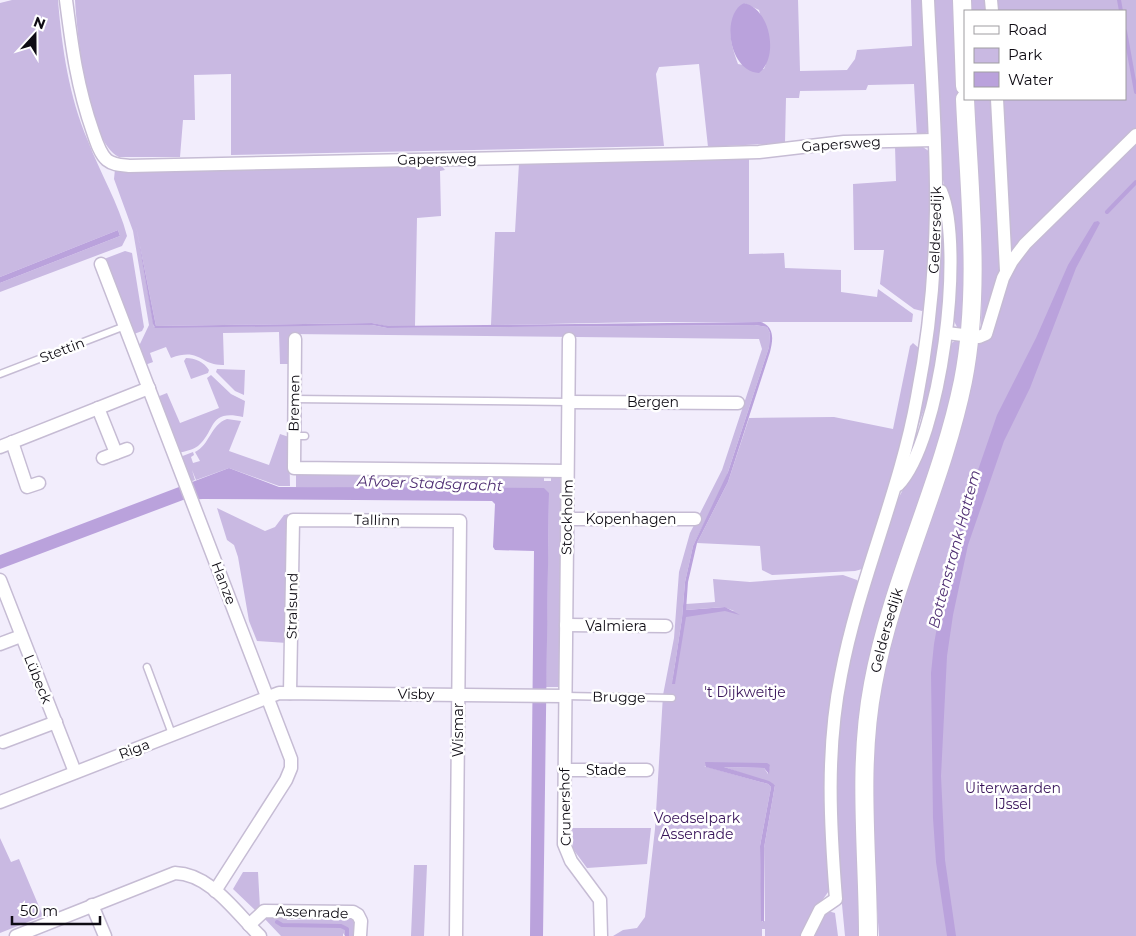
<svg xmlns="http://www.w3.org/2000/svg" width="1136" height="936" viewBox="0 0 1136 936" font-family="Montserrat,sans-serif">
<rect width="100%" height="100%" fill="#f2edfc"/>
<path fill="#c9b9e2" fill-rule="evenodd" d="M12,0H58C62,49 69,96 88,141C100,173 119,204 127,236L122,246L0,292V283L120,236L118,230L0,277V3Z
M75,0H798L800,71L847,70L855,59L857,50L912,46L911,0H923L929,128L926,134L917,138L914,84L868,85L866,90L800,91L799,98H786L785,143L708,147L699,64L659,67L656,74L664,146L231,155V74L194,75L195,120H183L180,157H119C87,141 77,33 75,0ZM744,3L759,10C764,30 773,49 764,69L738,64C728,36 727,27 744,3Z
M933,0H956L964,224L963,328L957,327L952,317L948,208L942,174Z
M969,0H1136V936H879L873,852L872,753L880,679L974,342L987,322L981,326L982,272L974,99H1125V11H970Z
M920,145L930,152L932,179L926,309L922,311L914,309L880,284L884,250H854L853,184L896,181L895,146Z
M749,157V254L784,253L785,268L841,270V292L877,297L878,289L913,314L912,322H645L491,325L495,232H515L519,163Z
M441,165L445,170L440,171L441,216L417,218L415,326H386L372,323L156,326L136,226L154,327L372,325L387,328L755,325L767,327L770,333L769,347L725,481L693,546L685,582L682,618L672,684L684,616L721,610L734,611L724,607L686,610V604L715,602L713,579L750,582L843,575L857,580L860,585L841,647L831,888L816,909L802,936H765V929H762V936H613L623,930L637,928L645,917L655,829L663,695L674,638L679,572L690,533L722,470L762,349L759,339L290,334L289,364H280L279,332L223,333L224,365C200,366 201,347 171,358L166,347L150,353L153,362L145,365L139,346L149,325L133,231L114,179L115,169ZM770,765L768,774L764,768L724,767L775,785L764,848L765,921L762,922L760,846L771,787L768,784L704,766Z
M940,197L945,243V322L929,396L915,435L929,361Z
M125,251L132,253L144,327L142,331L134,334L104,259Z
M958,339L961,340L952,400L882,621L860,936H845L835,831L837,727L851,645L895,505L914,468L950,344Z
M913,343L921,350L910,416L866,568L855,571L772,575L762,570L760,546L697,543L728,482L749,418L834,417L893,429L910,346Z
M186,358C195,358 204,362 209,370L208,373L191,379L184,361Z
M217,369L245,370L244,395L235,391L216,372Z
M211,375L231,394L245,401L243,417C208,409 216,431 198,446C193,450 185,451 179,453L157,397L167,393L180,423L219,408L207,378Z
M227,419L241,421L229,451L269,465L280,434L289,437L290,486H279L229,468L196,480L192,470L195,480L190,482L180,457L193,452L194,455L191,457L193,463L200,461L195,452C210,445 210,425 227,419Z
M296,472L544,475V481H551V475L560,477L561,687H546L549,493L296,487Z
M217,508L265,531L275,527L284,515L288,514L287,643L257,641L249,621L238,557L234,545L227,540Z
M572,828H651L647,864L587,868L573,849Z
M0,838L11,862L19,859L43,916L0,933Z
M414,865H427L424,936H411Z
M243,872H258L260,908L256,911L233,889Z
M828,911L835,913L838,936H812L821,917Z
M286,916L287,920L343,919L344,916C353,918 356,920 359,928H354V936H345L343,933V936H281L263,917Z"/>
<path fill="#baa2dc" d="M744,3C771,9 779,58 759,73C728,71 721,14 744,3Z
M1098,221L1100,223L1076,268L1030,388L1004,441L968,545L953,615L947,656L941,776L945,860L956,936H947L936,862L933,818L931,673L934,644L948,565L957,531L997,415L1036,338L1068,265L1094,222Z
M136,226L156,326L372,323L388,326L761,322C775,327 773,340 770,352L728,482L697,543L688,582L686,610L725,607L740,615L725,611L686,617L675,684H672L682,618L685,582L693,546L728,472L769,347L770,333L767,327L755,325L387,328L372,325L155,328L153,324Z
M118,230L120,236L0,283V277Z
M229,468L279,487L544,488L549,493L543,936H530L534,551L495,550L493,547L495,504L492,501L203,499L183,500L0,569V555Z
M705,762L767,763L770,765L769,774L764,768L724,767L769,781L775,785L764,848V922L761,921L760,846L771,787L768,784L706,767Z"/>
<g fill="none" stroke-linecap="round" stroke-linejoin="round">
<path stroke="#baa2dc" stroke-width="4" d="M1119,0L1121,11
M1125,31L1136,92
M1107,212L1136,182
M277,922L282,925L341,926L347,929V936"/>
<g stroke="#c6bcd4" stroke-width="9">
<path id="lane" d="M0,374L125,326
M293,399L568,402
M294,436H305
M147,667L172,734
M565,696L672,698"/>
</g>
<g stroke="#c6bcd4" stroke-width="15">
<g id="street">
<path d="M66,0C72,47 77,87 93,132C96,141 100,154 107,160C113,165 121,165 129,166L692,154L759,152L844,142L934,140"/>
<path d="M991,0L992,11"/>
<path d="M997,99L1006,271"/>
<path d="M101,264L291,759V768L286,780L215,891"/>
<path d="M947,333L979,337L986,334L1003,278L1012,261L1025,244L1136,135"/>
<path d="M295,339L294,468L567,471"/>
<path d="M569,339L564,844L571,861L600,900L601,936"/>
<path d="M568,402L738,403"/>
<path d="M98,408L116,453"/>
<path d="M12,442L27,487L39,483"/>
<path d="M0,447L149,388"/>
<path d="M103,458L127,449"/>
<path d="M898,485C941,441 965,247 941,191"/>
<path d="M567,519H695"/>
<path d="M0,580L75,772"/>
<path d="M566,625L666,626"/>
<path d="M0,644L21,636"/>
<path d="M290,693L293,520L460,521L456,936"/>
<path d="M3,742L56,722"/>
<path d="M564,770H647"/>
<path d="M0,802L279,693L565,696"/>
<path d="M92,905L105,936"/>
<path d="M249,925L264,911L353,912L358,915L361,921L360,936"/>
<path d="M16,936L175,873C211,874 236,913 260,936"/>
<path id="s1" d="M807,936L820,910L836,899C830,824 826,749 841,675C859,580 900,492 917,397C929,336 935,273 936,210C937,140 931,70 928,0"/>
</g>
</g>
<g stroke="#c6bcd4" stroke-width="20">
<g id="secondary">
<path d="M962,0L965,86"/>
<path id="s2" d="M868,936C868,852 857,768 873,684C892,580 942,484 963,381C981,289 969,191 965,99"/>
</g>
</g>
<use href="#lane" stroke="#fff" stroke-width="6"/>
<use href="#street" stroke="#fff" stroke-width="12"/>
<use href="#secondary" stroke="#fff" stroke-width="18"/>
</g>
<g text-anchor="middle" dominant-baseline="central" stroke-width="5" stroke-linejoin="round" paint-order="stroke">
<g font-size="14" fill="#0e0b13" stroke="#fff">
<text transform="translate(841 144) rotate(-4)">Gapersweg</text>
<text transform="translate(437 159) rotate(-1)">Gapersweg</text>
<text stroke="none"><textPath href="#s1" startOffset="730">Geldersedijk</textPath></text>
<text transform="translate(62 350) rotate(-21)">Stettin</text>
<text x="653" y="402">Bergen</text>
<text transform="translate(294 403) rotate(-89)">Bremen</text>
<text transform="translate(567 517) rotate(-89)">Stockholm</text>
<text x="631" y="519">Kopenhagen</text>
<text transform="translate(377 520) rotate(1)">Tallinn</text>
<text transform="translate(224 583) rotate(69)">Hanze</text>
<text transform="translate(292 606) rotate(-89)">Stralsund</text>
<text x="616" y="626">Valmiera</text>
<text stroke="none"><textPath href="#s2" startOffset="308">Geldersedijk</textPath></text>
<text transform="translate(38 679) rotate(68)">Lübeck</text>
<text transform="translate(416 694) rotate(1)">Visby</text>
<text transform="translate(619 697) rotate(1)">Brugge</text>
<text transform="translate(458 730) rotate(-90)">Wismar</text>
<text transform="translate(134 749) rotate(-21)">Riga</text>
<text x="606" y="770">Stade</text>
<text transform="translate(565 807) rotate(-91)">Crunershof</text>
<text transform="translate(312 912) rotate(2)">Assenrade</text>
</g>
<g font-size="14" fill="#381459" stroke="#fff">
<text x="745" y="692">'t Dijkweitje</text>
<text x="1013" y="788">Uiterwaarden<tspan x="1013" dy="16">IJssel</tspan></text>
<text x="697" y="818">Voedselpark<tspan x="697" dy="16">Assenrade</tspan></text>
</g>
<g font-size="15" font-style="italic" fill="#4f2e73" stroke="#fff">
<text transform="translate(430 483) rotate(2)">Afvoer Stadsgracht</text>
<text transform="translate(954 549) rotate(-75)">Bottenstrank Hattem</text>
</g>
</g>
<rect x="964" y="10" width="162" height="90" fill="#ffffff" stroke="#9f9da1"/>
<rect x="974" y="26" width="25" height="8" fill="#ffffff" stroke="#9f9da1"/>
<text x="1008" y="35" font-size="15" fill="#0e0b13">Road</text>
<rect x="974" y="48" width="25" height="15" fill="#c9b9e2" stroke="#9f9da1"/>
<text x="1008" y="60" font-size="15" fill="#0e0b13">Park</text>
<rect x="974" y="72" width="25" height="15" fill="#baa2dc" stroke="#9f9da1"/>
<text x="1008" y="85" font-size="15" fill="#0e0b13">Water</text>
<g transform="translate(35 35) rotate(21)" stroke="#ffffff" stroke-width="4" paint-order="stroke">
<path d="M0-4L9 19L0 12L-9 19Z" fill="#0e0b13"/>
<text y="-8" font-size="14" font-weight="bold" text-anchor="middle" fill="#0e0b13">N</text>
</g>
<path d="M12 916v8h88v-8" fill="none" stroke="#0e0b13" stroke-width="2.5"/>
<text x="20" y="916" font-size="15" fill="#0e0b13" stroke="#ffffff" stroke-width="4" paint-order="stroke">50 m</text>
</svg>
